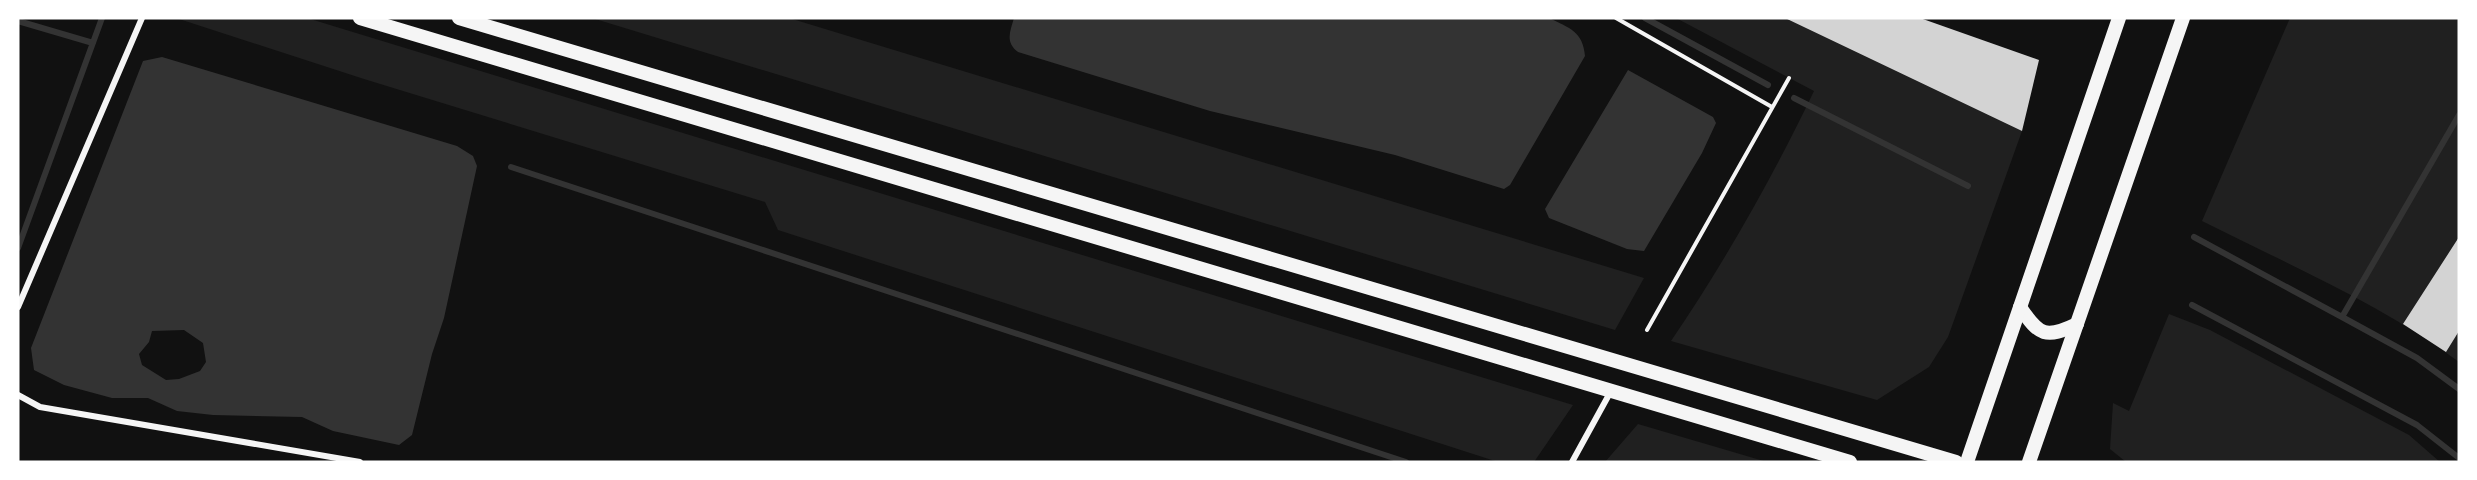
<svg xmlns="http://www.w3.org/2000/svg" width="2477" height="480" viewBox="0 0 2477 480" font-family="'IBM Plex Sans',sans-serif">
<rect width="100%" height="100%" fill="#111"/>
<path fill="#202020" d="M176,18H307L1573,405L1534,462H1498L778,230L765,202L364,79Z
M592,18H789L1644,278L1615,330Z
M1676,18H1785L2022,131L1948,337L1929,367L1877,400L1671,341C1724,263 1773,177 1814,91Z
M2290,18H2459V362C2381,304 2289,265 2202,221Z
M2169,314L2210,330L2409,435L2440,462H2126L2110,449L2113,403L2129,411Z
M1638,424L1767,462H1605Z"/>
<path fill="#333" fill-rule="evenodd" d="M1014,18H1549C1570,28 1583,32 1585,56L1510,185L1504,189L1395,155L1210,111L1018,52C1005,42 1010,32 1014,18Z
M162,57L457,146L473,156L477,166L444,318L432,354L412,435L399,445L333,431L302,417L213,415L177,411L148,398H112L64,385L34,370L31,348L143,61ZM184,330L203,343L206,362L200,371L179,379L166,380L142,365L139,354L149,342L152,331Z
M1628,70L1713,117L1716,123L1702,153L1644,251L1627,249L1549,218L1545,209Z"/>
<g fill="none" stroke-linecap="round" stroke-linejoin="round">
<path stroke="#333" stroke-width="6" d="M1645,18L1768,85
M18,21L93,43
M1794,98L1968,186
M2459,115L2342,317L2417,358L2459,389
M511,167L1406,462
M2194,237L2342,317
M18,248L102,18
M2192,305L2417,425L2459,458"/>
</g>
<path fill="#d3d3d3" d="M1785,18H1920L2039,60L2022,131Z
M2459,237V331L2446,352L2403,324Z"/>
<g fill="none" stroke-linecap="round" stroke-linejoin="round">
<path stroke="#f5f5f5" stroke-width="4" d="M1616,18L1772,107
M1647,330L1789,78"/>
<path stroke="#f5f5f5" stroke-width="6" d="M18,307L142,18
M18,395L40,407L360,462
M1572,462L1611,391"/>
<path stroke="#f5f5f5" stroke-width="14" d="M2020,307C2039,336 2046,339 2077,324"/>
<path stroke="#f5f5f5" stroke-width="14" d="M360,18L1850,462
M459,18L1956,462
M1967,462L2119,18
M2029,462L2183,18"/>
</g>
<rect width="2477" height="480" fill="none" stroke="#ffffff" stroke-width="39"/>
</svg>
